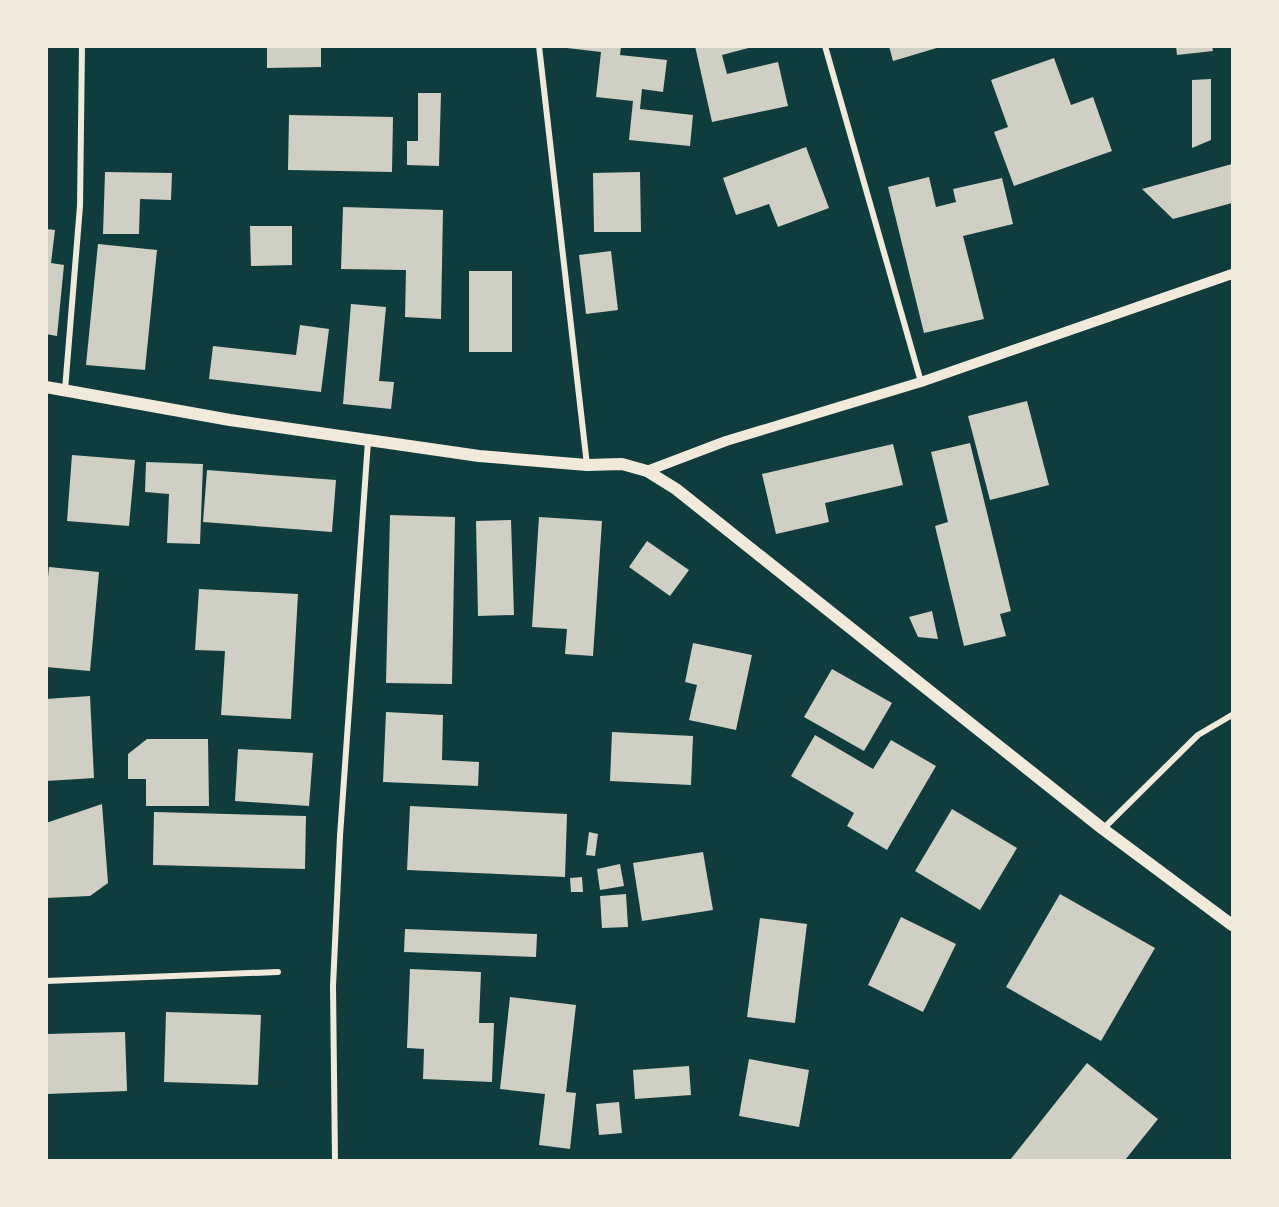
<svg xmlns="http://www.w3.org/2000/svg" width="1279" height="1207" viewBox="0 0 1279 1207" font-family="Karla,sans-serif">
<rect width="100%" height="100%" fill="#0f3d3e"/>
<path fill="#cfcfc3" d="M267,46H321V67L267,68Z
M567,46H621L620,55L667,60L663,92L642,89L640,109L693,115L690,146L629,140L633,101L596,97L601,52L567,48Z
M695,46H756L722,55L727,74L778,62L788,106L712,122Z
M889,46H940V47L893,61Z
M1176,46H1212L1213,51L1177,55Z
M1054,58L1071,105L1093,97L1112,151L1014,186L994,132L1008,127L991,80Z
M1211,79V140L1192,148V80Z
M418,93H441L439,166L407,165V141H418Z
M289,115L393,117L392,172L288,170Z
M806,147L829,208L778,227L769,204L736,215L723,178Z
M1232,164V203L1173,219L1142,189Z
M105,172L172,173L171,200L140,199L139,234H103Z
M640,172L641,232H594L593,173Z
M929,177L936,207L956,202L953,189L1002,178L1013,224L963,236L984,319L924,333L888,187Z
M343,207L443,210L441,319L405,317L406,270L341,269Z
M250,226H292V265L251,266Z
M46,229L55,230L51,263L64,265L57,336L46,334Z
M98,244L157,250L145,370L86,365Z
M611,251L618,310L586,314L579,255Z
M469,271H512V352H469Z
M351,304L386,307L379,381L394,382L391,409L343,404Z
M300,325L329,329L321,392L209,379L213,346L296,355Z
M1027,401L1049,485L990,500L968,416Z
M970,443L1011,611L1000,614L1006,636L964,646L935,526L948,522L931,452Z
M893,444L903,485L825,503L829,522L776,534L762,474Z
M72,455L135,460L129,526L67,521Z
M146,462L203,464L200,544L167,543L169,494L145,492Z
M207,470L336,480L332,532L203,522Z
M390,515L455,517L452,684L386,683Z
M539,517L602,521L593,656L565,654L567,629L532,627Z
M511,520L514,615L478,616L476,521Z
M647,541L689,570L670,596L629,567Z
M49,567L99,572L90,671L46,667V598Z
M199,589L298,594L291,719L221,715L225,651L195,650Z
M932,611L938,639L918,637L909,617Z
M693,643L752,655L736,730L689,720L697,685L685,682Z
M832,669L892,703L864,751L804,717Z
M90,696L94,778L46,781V699Z
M386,712L443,715L442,760L479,762L478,786L383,782Z
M612,732L693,736L691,785L610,781Z
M815,735L873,769L891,740L936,766L887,850L847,826L854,813L791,776Z
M147,739H208L209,806H146V779H128V754Z
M238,749L313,753L309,806L235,801Z
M102,804L108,883L90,896L46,898V823Z
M410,806L567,814L565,877L407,870Z
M952,809L1017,848L980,910L915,871Z
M154,812L306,816L305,869L153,865Z
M589,832L598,834L595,856L586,855Z
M703,852L713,910L642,921L633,863Z
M620,864L624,886L600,890L597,869Z
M582,877L583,892H571L570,878Z
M626,894L628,927L602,928L600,896Z
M1060,894L1155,948L1101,1041L1006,987Z
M901,917L956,944L923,1012L868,985Z
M760,918L807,924L795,1023L747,1017Z
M405,929L537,934L536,957L404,952Z
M410,969L481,972L479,1023H494L492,1082L423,1079L424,1049L407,1048Z
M510,997L576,1005L566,1092L576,1093L570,1149L539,1145L545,1094L500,1089Z
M166,1012L261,1015L258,1085L164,1082Z
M125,1032L127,1091L46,1094V1034Z
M749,1059L809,1070L799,1127L739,1116Z
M1087,1063L1158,1119L1125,1160H1010Z
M689,1066L691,1095L635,1099L633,1070Z
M619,1102L622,1133L599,1135L596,1104Z"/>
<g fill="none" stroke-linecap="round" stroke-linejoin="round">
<path stroke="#f1e9da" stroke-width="6" d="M539,46L587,465
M825,46L921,382
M65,390L80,206L82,46
M1103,829L1198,735L1232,715
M46,981L278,972
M335,1160L333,986L340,836L368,441"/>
<path stroke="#f1e9da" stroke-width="10" d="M647,471L726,441L921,382L1232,274"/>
<path stroke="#f1e9da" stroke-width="12" d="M46,387L230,420L479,456L587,465L622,464L647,471L676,489L1103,829L1232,925"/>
</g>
<rect width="1279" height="1207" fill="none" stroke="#f1e9da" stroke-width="96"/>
</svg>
